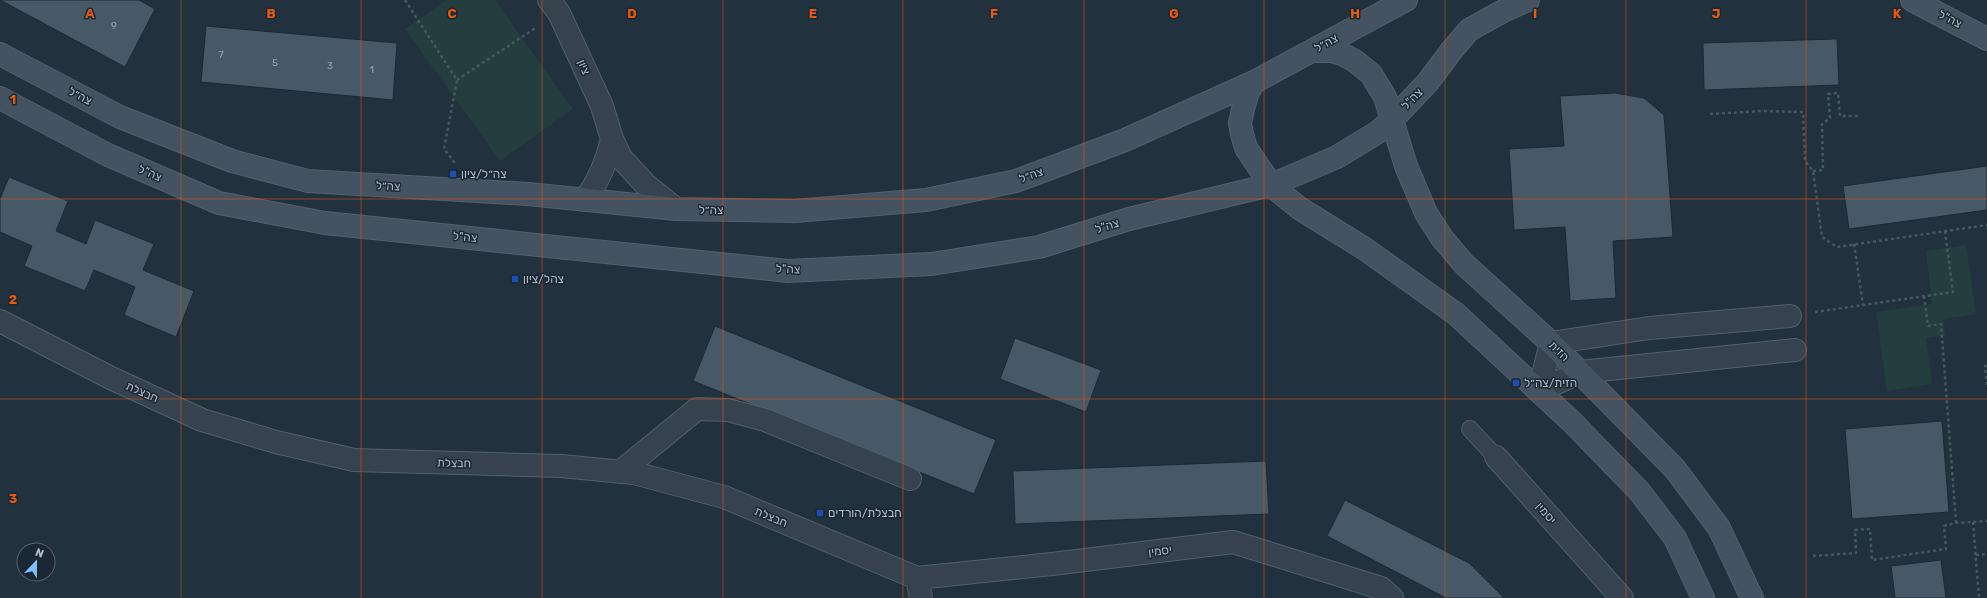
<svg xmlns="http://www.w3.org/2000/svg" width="1987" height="598" viewBox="0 0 1987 598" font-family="Rubik,Heebo,sans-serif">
<rect width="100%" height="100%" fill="#22313e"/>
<path fill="#243e3f" d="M446,0H495L573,109L500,161L405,29Z
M1966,245L1976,314L1943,319L1945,336L1926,338L1932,384L1887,391L1876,312L1932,304L1926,251Z"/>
<path fill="#475867" stroke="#1d2935" d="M0,0H139L155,9L125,67Z
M206,26L397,43L393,100L201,82Z
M1837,39L1839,85L1704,90L1703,43Z
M1615,93L1644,98L1664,115L1673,237L1613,241L1616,298L1570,301L1565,227L1514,230L1509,149L1564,146L1560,96Z
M1987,166V210L1849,229L1843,186Z
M9,177L68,201L56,231L86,244L95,220L154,244L143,270L194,291L176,337L124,315L135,287L94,270L85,291L24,266L32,246L0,232V199Z
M715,326L996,440L974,494L693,381Z
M1015,338L1101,370L1086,412L1000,379Z
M1942,421L1949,512L1852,519L1845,429Z
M1266,461L1269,514L1015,524L1013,471Z
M1345,500L1469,563L1504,598H1446L1327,536Z
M1941,560L1946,598H1895L1891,566Z"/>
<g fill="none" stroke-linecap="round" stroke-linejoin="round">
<g stroke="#54606c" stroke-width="18">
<path id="lane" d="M1470,429L1496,457"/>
</g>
<g stroke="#54606c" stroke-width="24">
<path id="street" d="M549,0L559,13L602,106L612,139L621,158L645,184L676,209
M585,200C599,180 607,162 612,139
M0,321L111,378L202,420L276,442L354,460L561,466L634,473L724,497L917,578L1052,564L1233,542L1381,588L1392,598
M1539,391L1551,343L1649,328L1790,316
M1539,391L1580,372L1795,350
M1496,457L1622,598
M620,472L697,409L728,410L765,420L910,479
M917,578L921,598"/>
</g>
<g stroke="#54606c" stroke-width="24">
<path id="secondary" d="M1912,0L1987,39
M1312,51H1331L1342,54L1355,61L1371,74L1385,97L1406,166L1426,213L1442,238L1464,264L1551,343L1675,469L1719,528L1752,598
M0,54L120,117L232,161L308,181L528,194L676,209L795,211L926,200L1016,181L1125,140L1254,82L1406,0
M1254,82L1248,92L1243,109L1240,123L1242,134L1246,148L1271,185L1299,208L1365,249L1456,314L1572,422L1639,491L1675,538L1703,598
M0,98L108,155L219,203L325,223L788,271L931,264L1039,247L1129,219L1271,185L1337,157L1378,132L1393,119L1428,82L1452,50L1469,30L1505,10L1528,0"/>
</g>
<path stroke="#425b5c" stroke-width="2.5" stroke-dasharray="3 3" stroke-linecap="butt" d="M405,0L457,80L444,149L455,163
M457,80L537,27
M1710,114L1763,111L1803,112L1805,161L1813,171L1822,237L1837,247L1987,225
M1813,171L1823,170L1822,124L1830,118L1828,94L1838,93L1840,116H1860
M1854,244L1863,305
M1924,296L1928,326L1941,324L1956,523
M1815,312L1953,292L1945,231
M1987,366H1985L1987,385
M1973,522L1979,598
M1976,555L1987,554
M1813,556L1856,553L1855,530L1870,529L1872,560L1946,549L1944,526L1956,523L1987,521"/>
<use href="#lane" stroke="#36424e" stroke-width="16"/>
<use href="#street" stroke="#36424e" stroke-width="22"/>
<use href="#secondary" stroke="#445261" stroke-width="22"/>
</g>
<path fill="none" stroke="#e8590c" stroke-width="1" stroke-opacity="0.55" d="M181,0V598M361,0V598M542,0V598M723,0V598M903,0V598M1084,0V598M1264,0V598M1445,0V598M1626,0V598M1806,0V598M0,199H1987M0,399H1987"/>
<g fill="#1a4fb4" stroke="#1b2733" stroke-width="1.5">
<rect x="449" y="170" width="8" height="8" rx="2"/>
<rect x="511" y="275" width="8" height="8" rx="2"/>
<rect x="1512" y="379" width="8" height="8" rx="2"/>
<rect x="816" y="509" width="8" height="8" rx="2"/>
</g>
<g text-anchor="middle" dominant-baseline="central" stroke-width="3" stroke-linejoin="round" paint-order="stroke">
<g font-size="10" fill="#96a4b0">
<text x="114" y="26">9</text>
<text x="221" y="55">7</text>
<text x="275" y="63">5</text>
<text x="330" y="66">3</text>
<text x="372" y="70">1</text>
</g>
<g font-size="12" fill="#b1bdc9" stroke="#1b2733">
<text transform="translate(1950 19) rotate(27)">צה"ל</text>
<text transform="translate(1326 43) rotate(-29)">צה״ל</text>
<text transform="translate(584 67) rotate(66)">ציון</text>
<text transform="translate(80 96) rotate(28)">צה״ל</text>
<text transform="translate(1412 99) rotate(-46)">צה"ל</text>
<text transform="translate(150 173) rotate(23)">צה"ל</text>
<text transform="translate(1031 175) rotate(-20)">צה״ל</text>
<text transform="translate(388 186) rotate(3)">צה״ל</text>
<text transform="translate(711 210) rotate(1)">צה״ל</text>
<text transform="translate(1107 226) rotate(-17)">צה"ל</text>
<text transform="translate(465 237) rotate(6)">צה"ל</text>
<text transform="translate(788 269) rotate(2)">צה"ל</text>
<text transform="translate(1559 351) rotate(45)">הזית</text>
<text transform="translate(142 392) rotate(24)">חבצלת</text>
<text transform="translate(454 463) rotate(2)">חבצלת</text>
<text transform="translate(1546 513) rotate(48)">יסמין</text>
<text transform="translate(771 517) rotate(23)">חבצלת</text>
<text transform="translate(1160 551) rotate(-7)">יסמין</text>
</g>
<g font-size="12" fill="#b1bdc9" stroke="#1b2733" text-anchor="start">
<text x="461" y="174">צה״ל/ציון</text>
<text x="523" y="279">צהל/ציון</text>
<text x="1524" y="383">הזית/צה״ל</text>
<text x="828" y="513">חבצלת/הורדים</text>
</g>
</g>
<g font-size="13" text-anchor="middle" font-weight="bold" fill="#e8590c" stroke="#1b2733" stroke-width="3" stroke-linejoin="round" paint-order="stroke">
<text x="90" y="18">A</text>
<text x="271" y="18">B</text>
<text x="452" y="18">C</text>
<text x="632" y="18">D</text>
<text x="813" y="18">E</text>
<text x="994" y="18">F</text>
<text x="1174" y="18">G</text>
<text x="1355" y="18">H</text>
<text x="1535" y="18">I</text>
<text x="1716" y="18">J</text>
<text x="1897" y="18">K</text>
<text x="13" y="104">1</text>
<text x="13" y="304">2</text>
<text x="13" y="503">3</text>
</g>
<g transform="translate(36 562) rotate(22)"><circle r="19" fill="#1b2733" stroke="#57636f"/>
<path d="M0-3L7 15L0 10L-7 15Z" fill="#81befe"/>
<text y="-6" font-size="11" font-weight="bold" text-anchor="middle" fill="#b1bdc9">N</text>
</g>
</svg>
